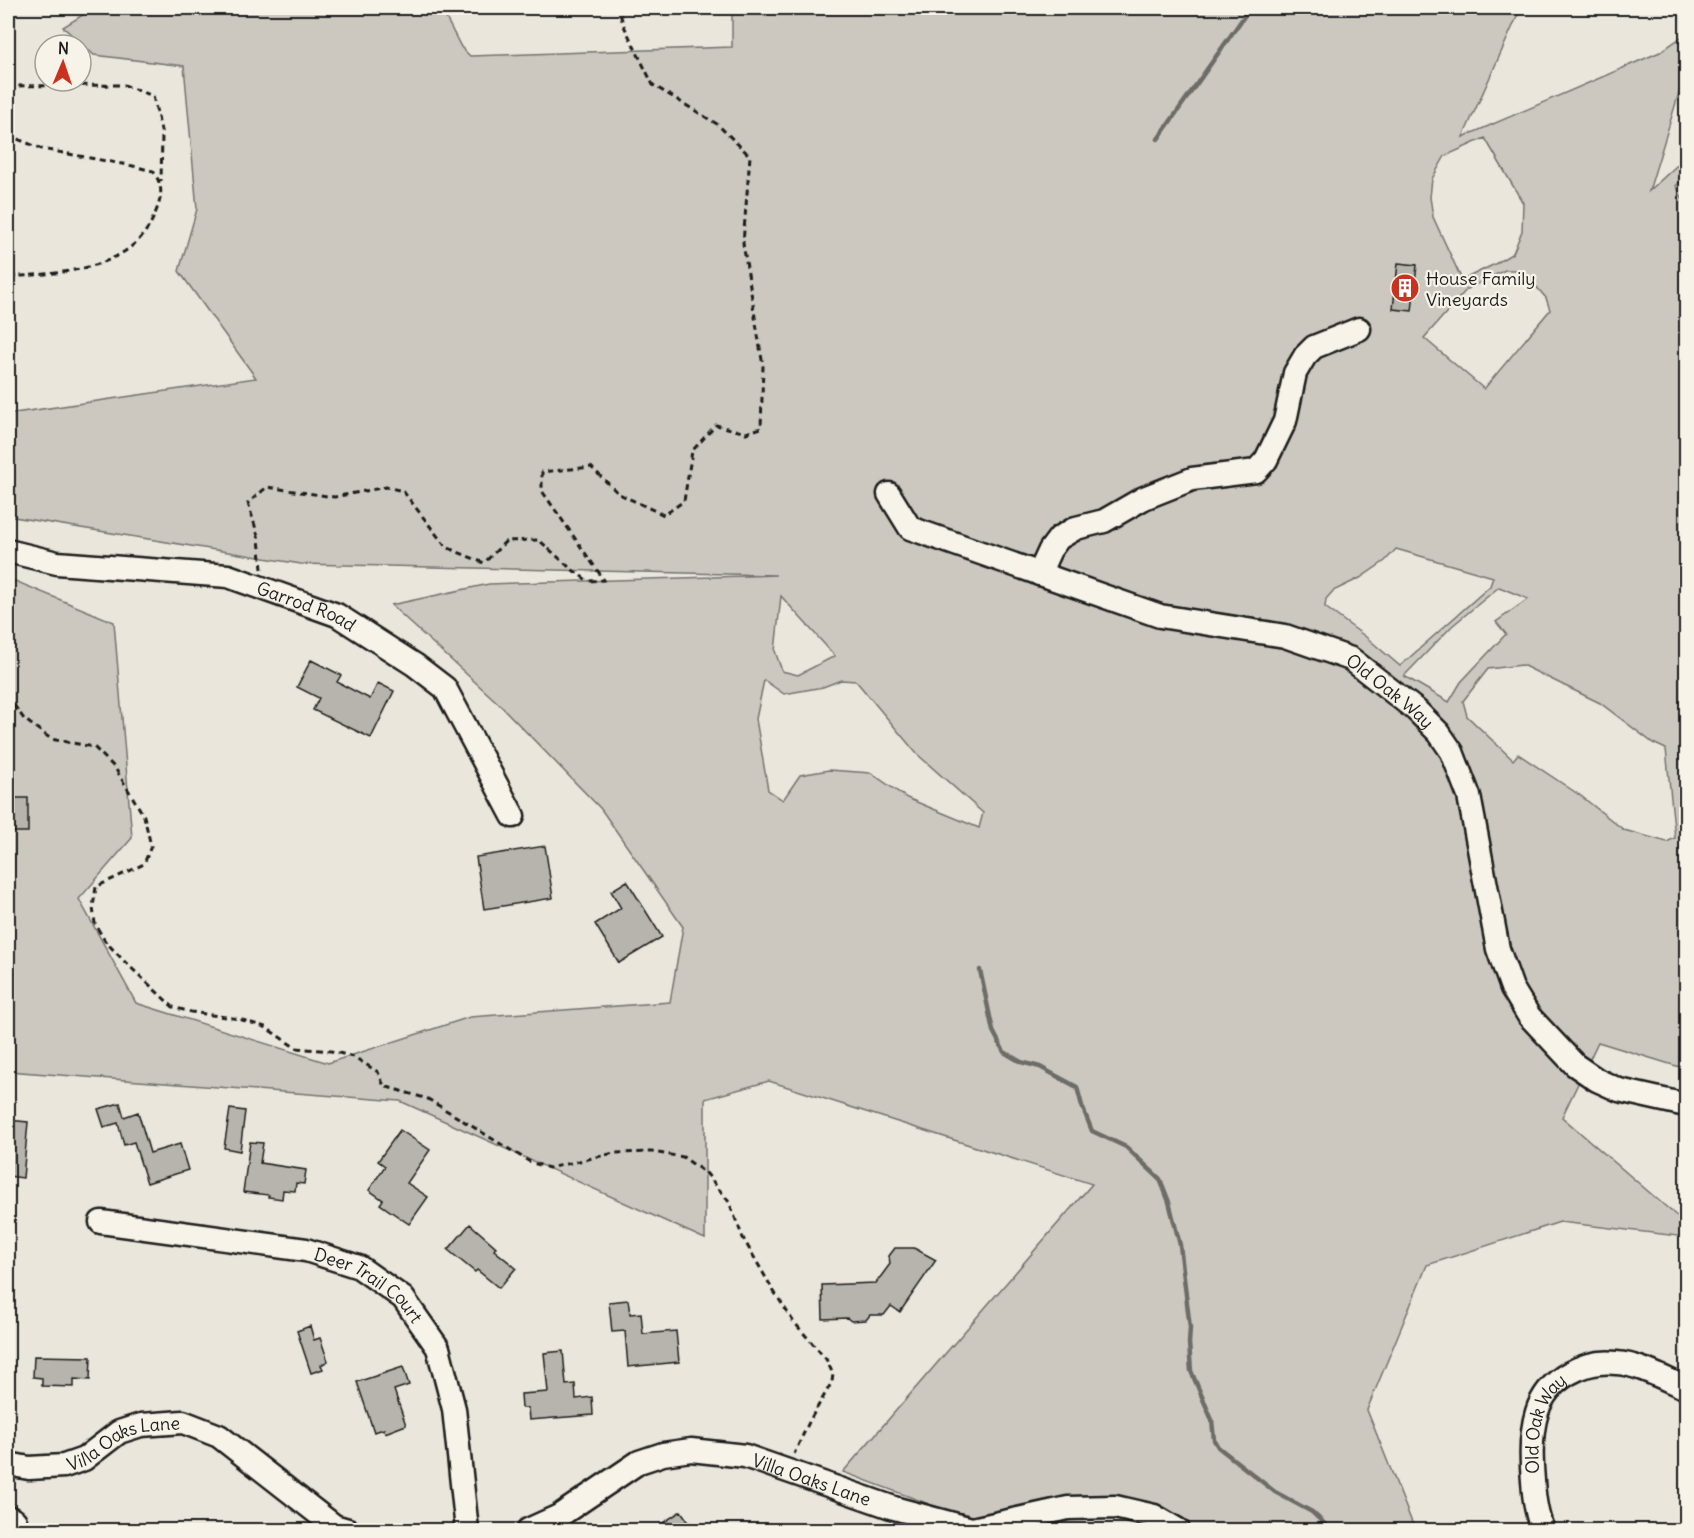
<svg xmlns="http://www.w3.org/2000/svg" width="1694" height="1538" viewBox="0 0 1694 1538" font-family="Delius,sans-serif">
<rect width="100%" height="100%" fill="#eae6dc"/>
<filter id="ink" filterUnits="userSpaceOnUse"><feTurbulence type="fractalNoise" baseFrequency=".0167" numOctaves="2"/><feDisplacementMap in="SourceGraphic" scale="12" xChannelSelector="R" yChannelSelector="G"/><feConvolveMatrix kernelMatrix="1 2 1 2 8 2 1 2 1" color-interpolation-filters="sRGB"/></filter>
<g filter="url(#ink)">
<path fill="#ccc8c0" stroke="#74726e" stroke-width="1.5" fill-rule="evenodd" d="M94,8H441L461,47L470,56L732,47V8H1521L1463,137L1660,52L1686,34V70L1649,191L1686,157V176L1676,186L1686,205V1069L1598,1042L1562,1117L1686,1224V1237L1560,1222L1427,1265L1367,1410L1415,1530H1187L1155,1510L972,1520L843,1472L1092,1184L769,1081L705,1099V1239L400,1101L8,1071V578L114,622L132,838L79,899L136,1003L328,1063L470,1017L670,1002L683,927L601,809L498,703L391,605L489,584L776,575L301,564L8,516V414L256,378L179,271L197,209L184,66L94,55L63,27ZM1485,138L1523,203L1522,231L1513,253L1495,264L1462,280L1433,217L1430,197L1432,179L1445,156ZM1505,270H1522L1546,298L1550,310L1484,389L1424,338L1467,289ZM1396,549L1493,577L1490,586L1400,666L1366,637L1325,607L1326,599L1333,591L1360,578L1385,561ZM1499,587L1528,599L1496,622L1506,634L1461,682L1449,702L1404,676L1452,626ZM781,596L835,656L798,675L782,671L775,651ZM1522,665L1600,703L1653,743L1666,749L1675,838L1667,842L1624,830L1581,796L1518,754L1513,760L1467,716L1463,701L1488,669ZM764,680L784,694L823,687L841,680L856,681L917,754L983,813L979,828L907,798L871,773L829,770L800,775L783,800L768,790L756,719Z"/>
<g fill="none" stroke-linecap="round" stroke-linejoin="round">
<path stroke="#6d6c68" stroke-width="4.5" d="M1158,139L1250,8
M980,970L993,1031L1004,1052L1021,1062L1040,1067L1077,1087L1082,1106L1092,1131L1126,1147L1160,1179L1169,1202L1180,1245L1190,1328L1189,1343L1191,1371L1212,1420L1214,1440L1218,1447L1275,1492L1312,1512L1331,1530"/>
</g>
<path fill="#b6b4ac" stroke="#1c1c1c" stroke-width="1.5" d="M1398,263L1417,265L1412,311L1393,309Z
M311,660L341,675L337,682L370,699L378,683L394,691L371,738L313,710L319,698L297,687Z
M11,798H28V832H8V810H11Z
M545,846L553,898L484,909L476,857Z
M627,881L662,937L619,963L595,924L621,908L611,891Z
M120,1103L124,1117L138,1112L150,1153L180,1144L188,1170L147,1183L134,1142L124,1145L118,1123L104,1127L98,1109Z
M230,1109L245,1111L240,1151L224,1148Z
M8,1120L28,1122L23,1178L8,1176Z
M400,1130L430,1150L407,1183L428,1197L409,1224L380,1204L383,1200L369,1190L385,1166L378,1161Z
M250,1142L263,1143L260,1163L306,1170L304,1184L296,1183L295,1191L283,1190L282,1199L268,1197L269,1195L243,1192Z
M470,1224L496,1247L494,1250L516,1268L499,1288L477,1270L475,1272L448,1250Z
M895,1248H914L936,1260L900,1312L891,1306L884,1315H870L866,1320L851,1321L847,1318L823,1319L822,1285L876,1283L890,1264L889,1256Z
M628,1300L630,1314L641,1313L643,1334L676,1331L679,1362L628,1367L625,1331L612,1332L609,1302Z
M310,1326L314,1340L320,1338L328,1361L321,1365L323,1369L311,1373L297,1331Z
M563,1351L566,1385L575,1384L576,1399L592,1397L593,1415L529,1420L528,1408H522L521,1394L548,1392L544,1353Z
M34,1356L91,1357L90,1380L74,1379V1387L42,1386V1378L33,1377Z
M403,1367L409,1385L394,1390L406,1425L385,1433L384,1429L374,1432L357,1382Z
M681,1511L694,1530H652Z"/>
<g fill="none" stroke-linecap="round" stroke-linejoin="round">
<g stroke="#1c1c1c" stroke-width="27">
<g id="minor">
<path id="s1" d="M889,494L910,528L1160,616L1285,636L1351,659L1416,710L1439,733L1452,752L1469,796L1498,949L1512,988L1529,1016L1575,1065L1597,1080L1619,1090L1686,1105"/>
<path id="s2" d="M8,551L57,563L228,576L337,615L415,665L445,688L513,816"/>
<path d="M1039,574L1050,550L1059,538L1076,528L1104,521L1144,498L1192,479L1256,471L1266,460L1285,421L1295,373L1305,356L1314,347L1359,329"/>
<path id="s3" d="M101,1222L306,1250L359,1267L403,1298L438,1348L454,1409L467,1530"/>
<path id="s4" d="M8,1464L29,1468L64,1466L84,1459L119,1432L141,1425L183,1422L219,1436L334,1526L348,1530"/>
<path d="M8,1517L15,1521"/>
<path id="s5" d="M528,1530L559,1516L639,1462L663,1454L691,1450L745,1456L894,1508L972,1529L1068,1508L1115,1507L1154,1516L1178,1530"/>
<path id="s6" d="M1543,1530C1536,1515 1534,1498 1533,1481C1531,1459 1530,1434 1537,1412C1547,1379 1584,1359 1617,1363C1638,1364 1667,1380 1686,1388"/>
</g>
</g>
<path stroke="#1c1c1c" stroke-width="3" stroke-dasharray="6 4.5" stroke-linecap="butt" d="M8,86L124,85L153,96L162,135L161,181
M8,135L42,149L133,166L153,171C164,187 162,197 155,214C132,272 60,273 8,277
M262,569L259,539L248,503L267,487L334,497L386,487L403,491L446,547L484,563L506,541L539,540L570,568L588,581L604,580L542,491V472L591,467L619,494L664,515L684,501L692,451L716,425L746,433L761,428L763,366L743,243L750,156L717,124L653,85L624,26L619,11L620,8
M8,697L24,719L51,739L94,747L115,768L144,816L151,846L144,864L96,887L93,907L95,924L105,941L125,962L173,1007L191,1012L239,1019L265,1027L296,1048L331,1051L354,1057L378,1072L384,1086L428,1099L530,1162L549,1168L614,1153L652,1152L683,1157L707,1174L729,1202L743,1238L773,1290L793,1321L826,1359L833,1374L832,1382L810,1420L794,1454"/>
<use href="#minor" stroke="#f7f3e8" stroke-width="22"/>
</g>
</g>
<defs>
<g id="building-disc" transform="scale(1.5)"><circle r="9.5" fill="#c8321e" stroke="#f7f3e8"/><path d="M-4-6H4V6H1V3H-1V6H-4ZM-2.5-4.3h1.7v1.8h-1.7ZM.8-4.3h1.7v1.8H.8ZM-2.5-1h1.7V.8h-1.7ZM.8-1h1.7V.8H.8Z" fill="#fff"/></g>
</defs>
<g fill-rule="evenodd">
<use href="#building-disc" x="1405" y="288"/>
</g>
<g text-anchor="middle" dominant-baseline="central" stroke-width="4.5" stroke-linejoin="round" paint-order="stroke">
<g font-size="18" fill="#1c1c1c" stroke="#f7f3e8" text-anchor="start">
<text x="1426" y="278">House Family<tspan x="1426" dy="21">Vineyards</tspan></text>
</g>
<g font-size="18" fill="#1c1c1c" stroke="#f7f3e8">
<text stroke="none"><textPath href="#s2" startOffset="306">Garrod Road</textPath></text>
<text stroke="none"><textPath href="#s1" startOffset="552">Old Oak Way</textPath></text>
<text stroke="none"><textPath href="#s3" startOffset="280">Deer Trail Court</textPath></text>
<text stroke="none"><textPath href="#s6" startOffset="111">Old Oak Way</textPath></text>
<text stroke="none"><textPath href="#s4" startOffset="122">Villa Oaks Lane</textPath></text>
<text stroke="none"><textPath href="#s5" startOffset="309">Villa Oaks Lane</textPath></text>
</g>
</g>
<rect width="1694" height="1538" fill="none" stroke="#f7f3e8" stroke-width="30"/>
<rect x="15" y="15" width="1664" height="1508" fill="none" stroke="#1c1c1c" stroke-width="2" filter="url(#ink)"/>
<g transform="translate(63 63) rotate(2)"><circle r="28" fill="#f7f3e8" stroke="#9f9d96" stroke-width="1.5"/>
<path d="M0-4.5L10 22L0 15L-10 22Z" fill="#c8321e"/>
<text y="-9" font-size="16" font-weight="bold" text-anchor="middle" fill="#1c1c1c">N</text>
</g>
</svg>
